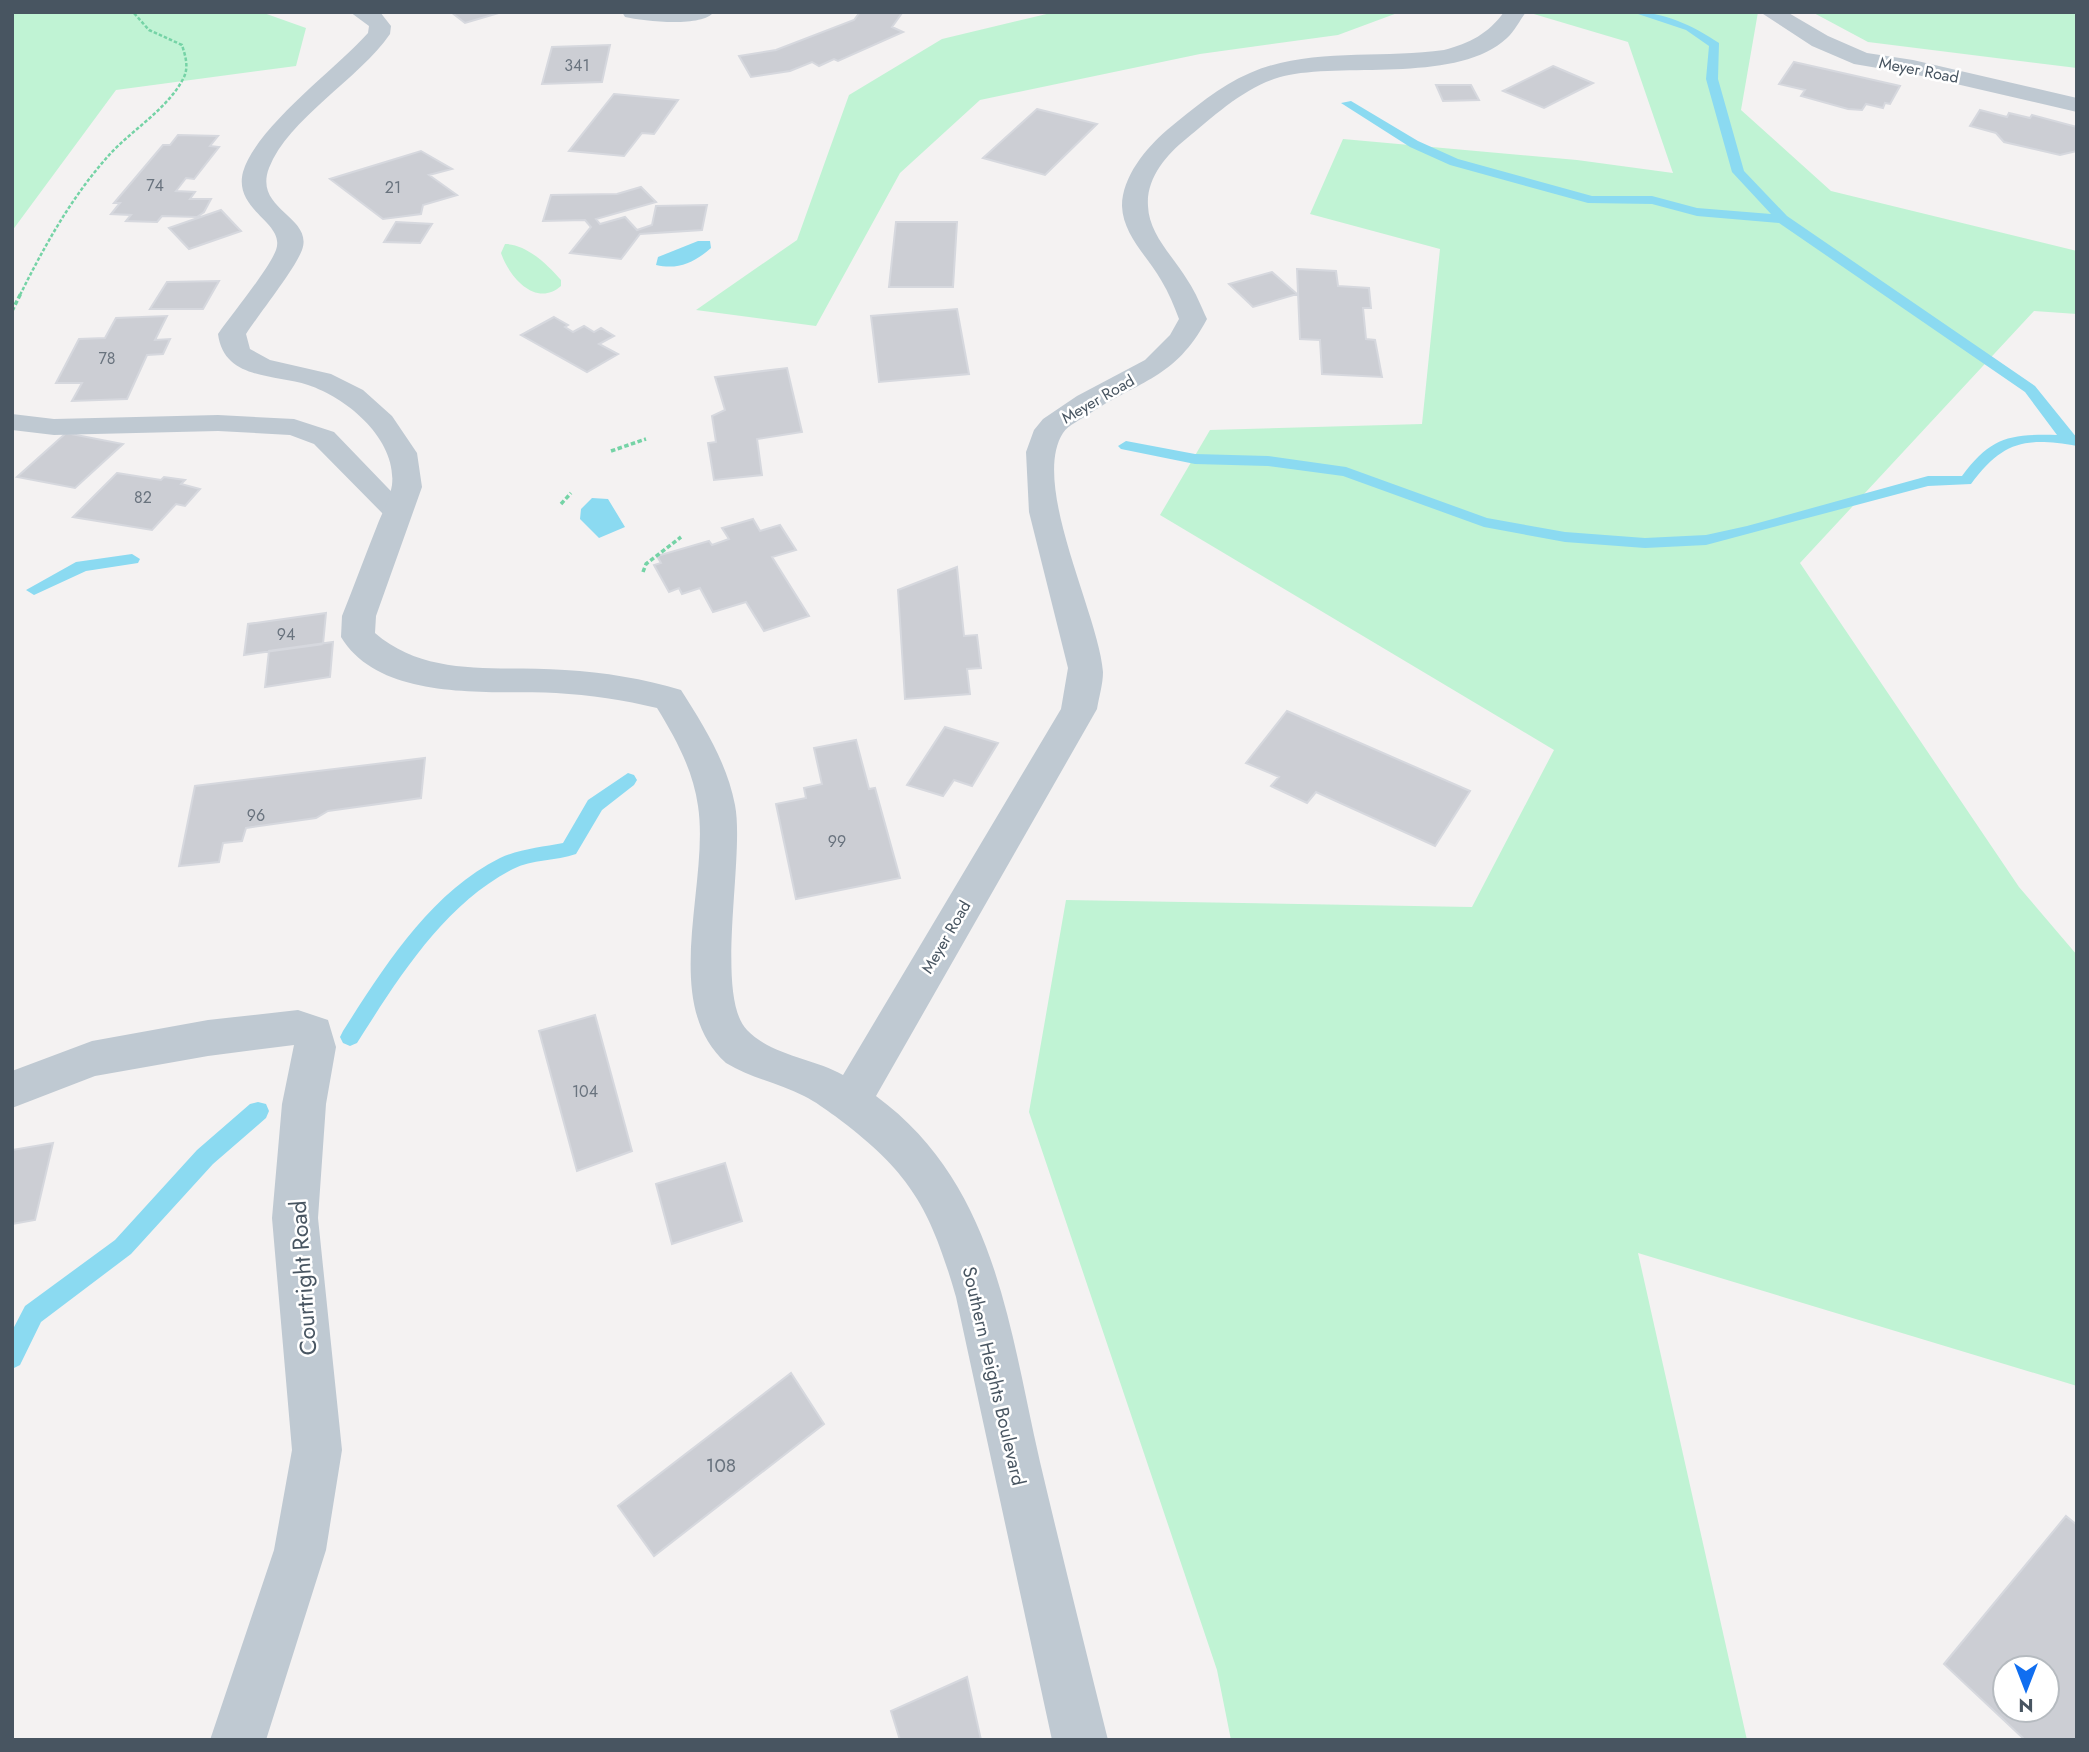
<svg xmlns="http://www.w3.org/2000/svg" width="2089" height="1752" viewBox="0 0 2089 1752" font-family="Jost,sans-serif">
<rect width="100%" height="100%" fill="#f4f2f2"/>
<path fill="#c0f3d4" d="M12,12H261L306,28L296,66L116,90L12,231Z
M1055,12H1400L1338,35L1200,54L980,100L900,173L816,326L696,310L797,240L849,95L942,39Z
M1527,12H1758L1741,110L1831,191L2077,251V314L2034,311L1800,563L2019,887L2077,955V1386L1638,1253L1747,1740H1231L1217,1670L1029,1112L1066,900L1472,907L1554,750L1160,515L1210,430L1422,424L1440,249L1310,214L1343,139L1577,160L1673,173L1628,42Z
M1812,12H2077V68L1868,42Z
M505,244C526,244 547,264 561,280V286C536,308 509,277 501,253Z"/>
<path fill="#8bdaf1" d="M698,241H710L711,248C694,263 678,270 656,265L658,257Z
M592,498L608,499L625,527L599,538L580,519L581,509Z"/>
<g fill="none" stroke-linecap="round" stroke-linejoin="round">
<path fill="#8bdaf1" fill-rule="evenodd" d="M1632,12C1664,12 1692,25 1719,43L1718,79L1744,171L1787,216L2035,386L2077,438V446C2025,437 2003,441 1971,484L1928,486L1706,545L1645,548L1565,542L1484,527L1343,476L1268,466L1195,464L1121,449L1118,446L1126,441L1195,454L1268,456L1346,467L1487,518L1565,532L1645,538L1706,535L1747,526L1928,476H1962C1991,437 2009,434 2057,435L2025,392L1779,223L1697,216L1652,204L1588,203L1450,165L1410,147L1341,103L1351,101L1418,141L1458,159L1592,196H1652L1697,208L1771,214L1732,172L1706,79L1709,46L1686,30Z
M132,554L140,559L138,563L86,571L34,595L26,590L76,562Z
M628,773L634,775L637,780L634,785L602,810L576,854C556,861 532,859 513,869C443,905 398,979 357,1043L350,1046L343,1043L340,1037L343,1031C384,967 430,893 500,858C520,849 542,847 563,843L588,800Z
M258,1102L266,1104L269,1111L266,1118L213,1164L131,1254L41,1322L20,1365L12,1369V1331L25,1306L115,1240L197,1150L250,1104Z"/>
</g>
<path fill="#ccced4" stroke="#d6d8de" stroke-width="2" fill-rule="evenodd" d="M451,12H502L465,23Z
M860,12L902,13L892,27L903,32L838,61L834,59L819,66L812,62L790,71L751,77L739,56L776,50L854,20Z
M610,45L602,82L542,84L552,47Z
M1794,62L1900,86L1890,104L1885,103L1883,108L1866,104L1862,110L1848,109L1801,96L1805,90L1779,84Z
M1553,66L1593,83L1544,108L1503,91Z
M1436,85H1471L1479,100L1443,101Z
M614,94L678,100L654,134L642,133L624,156L569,151Z
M1037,109L1097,124L1045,175L983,158Z
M1980,110L2007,117L2009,113L2030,118L2032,115L2077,127V151L2060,155L2004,142L1996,133L1970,126Z
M178,135L218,136L210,146L219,147L194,179L186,178L176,191L195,192L190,199H211L204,212L197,217L162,216L157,222L126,221L131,215L111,214L120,203H114L163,145H170Z
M421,151L452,169L429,175L457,195L423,205L421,214L383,219L330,179Z
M641,187L656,202L596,219L600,224L625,217L637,230L652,225L656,206L707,205L702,230L640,234L621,259L570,253L591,227L585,220L543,221L551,195L617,194Z
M221,210L241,231L189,249L169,228Z
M396,222L432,224L420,243L384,242Z
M896,222H957L953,287H889Z
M1297,269L1336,271L1338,286L1369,288L1371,308H1363L1366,339L1375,340L1382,377L1322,374L1320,340L1300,339Z
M1272,272L1297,294L1253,307L1229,284Z
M219,281L203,309H150L167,282Z
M957,309L969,374L879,382L871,316Z
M167,316L155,340L170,339L163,354L147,355L127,399L72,401L82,383H56L79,339L105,338L116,318Z
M554,317L568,325L565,327L573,332L584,326L594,332L601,328L614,336L599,344L618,354L587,372L521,335Z
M787,368L802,432L757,439L762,475L714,480L708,443L716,442L712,416L725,410L715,377Z
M66,433L123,444L75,488L17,477Z
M117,473L161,480L164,477L185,480L181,484L200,489L185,506L176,504L152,530L73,517Z
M753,519L760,531L780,525L796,550L772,557L809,616L764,631L746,602L713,612L700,588L682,594L679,588L669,592L654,565L661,563L657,556L709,541L712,545L729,539L722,528Z
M957,567L964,636L977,635L981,668L967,669L970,694L905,699L898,590Z
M326,613L323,644L244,655L248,624Z
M333,642L330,677L265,687L269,651Z
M1287,711L1470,791L1435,846L1316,792L1307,803L1271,786L1279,777L1246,763Z
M945,727L998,743L972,786L954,780L943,796L907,785Z
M856,740L869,789L875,788L900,878L796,899L776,804L806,798L804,788L822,784L814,748Z
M425,758L421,798L328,811L316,818L246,828L242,841L223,843L219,862L179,866L195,786Z
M595,1015L632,1151L577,1171L539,1031Z
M53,1143L35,1220L12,1224V1150Z
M725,1163L742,1221L672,1244L656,1184Z
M791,1373L824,1424L654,1556L618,1506Z
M2066,1516L2077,1525V1740H2025L1944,1664ZM2005,1668H2047V1710H2005Z
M967,1677L981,1740H900L891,1711Z"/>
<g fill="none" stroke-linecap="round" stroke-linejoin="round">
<path stroke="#75d3a6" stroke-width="2.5" stroke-dasharray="3.5 2" stroke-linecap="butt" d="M20,295C45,245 72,196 110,154C133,129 169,108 184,77C189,66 185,55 182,45L149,30L133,12"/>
<path stroke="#75d3a6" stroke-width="3.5" stroke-dasharray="4.5 2.5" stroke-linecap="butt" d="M12,311L21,293
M611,451L646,439
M561,504L571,493
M643,572L646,564L681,537"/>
<path fill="#bfc9d2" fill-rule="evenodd" d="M12,414L54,419L218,415L294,419L334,432L412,513L408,519L398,522L388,519L314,444L290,435L218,431L54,435L12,430Z"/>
<path fill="#bfc9d2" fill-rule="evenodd" d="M350,12H380L391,26L390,34C359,79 288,119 269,168C253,210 314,216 302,250C295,269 259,314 246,334L250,349L270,360L331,374L363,390L392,416L417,453L422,487L376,616L375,633C428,679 500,665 565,670C604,672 644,679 681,690C704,726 727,763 735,805C745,856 714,996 747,1030C772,1056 813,1058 843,1075L1061,709L1068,668L1029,512L1026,452L1034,430L1043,419L1077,396L1145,360L1170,335L1179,319C1174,306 1169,293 1161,280C1148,257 1123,235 1122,206C1122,177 1146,148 1167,130C1193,109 1219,86 1250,73C1309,47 1381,59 1444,50C1470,43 1488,34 1504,12H1526C1520,20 1514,32 1507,38C1459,83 1350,63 1289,75C1250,82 1216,114 1186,139C1166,155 1146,179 1148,206C1149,235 1174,257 1188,281C1196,293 1201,306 1207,319C1175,379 1140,380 1089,414C1082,419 1068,425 1063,433C1030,484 1099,615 1103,672C1103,684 1099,697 1097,709L876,1096C996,1184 1009,1327 1040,1462C1062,1555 1085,1647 1108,1740H1052L956,1297C930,1207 910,1172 835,1116C825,1109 816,1102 804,1096C779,1083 750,1078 726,1063C659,1003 710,884 698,806C693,770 676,739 657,708C624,700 590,695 556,693C491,690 381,703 341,637L342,616C354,586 365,556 377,526C382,513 390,499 392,485C397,439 347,398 308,385C274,374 224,380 218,334C232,314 269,269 276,250C286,222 233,211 243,172C256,127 336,69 368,33L369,26Z
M622,12H714C702,28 643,21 625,17Z
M1760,12H1787L1828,36L1867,53L1913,60L2077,98V112L1913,74L1854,64L1812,46Z
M298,1010L328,1020L336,1047L326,1104L318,1218L342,1450L326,1550L266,1740H210L274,1550L292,1450L272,1218L282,1104L294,1045L208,1056L95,1076L12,1108V1071L92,1041L208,1020Z"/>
</g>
<g text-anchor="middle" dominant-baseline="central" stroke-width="5" stroke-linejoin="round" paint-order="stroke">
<g font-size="16" fill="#69737e">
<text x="577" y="65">341</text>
<text x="155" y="185">74</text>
<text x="393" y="187">21</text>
<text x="107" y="358">78</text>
<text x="143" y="497">82</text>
<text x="286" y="634">94</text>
<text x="256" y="815">96</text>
<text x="837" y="841">99</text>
<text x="585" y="1091">104</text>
</g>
<g font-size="16" fill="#485561" stroke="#fff">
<text transform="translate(1919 70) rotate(11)">Meyer Road</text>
<text transform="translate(1098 399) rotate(-30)">Meyer Road</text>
<text transform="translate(946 937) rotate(-60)">Meyer Road</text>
</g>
<g font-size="19" fill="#485561" stroke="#fff">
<text transform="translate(994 1376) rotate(77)">Southern Heights Boulevard</text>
</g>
<g font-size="19" fill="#69737e">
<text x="721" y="1465">108</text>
</g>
<g font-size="23" fill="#485561" stroke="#fff">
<text transform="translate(303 1278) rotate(-94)">Courtright Road</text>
</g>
</g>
<rect width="2089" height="1752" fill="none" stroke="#485561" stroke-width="28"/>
<g transform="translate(2026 1689) rotate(180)"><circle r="33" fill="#ffffff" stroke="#b6bbc0" stroke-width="2"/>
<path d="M0-5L12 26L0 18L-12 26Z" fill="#106ef0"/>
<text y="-10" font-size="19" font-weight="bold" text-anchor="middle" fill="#485561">N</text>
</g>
</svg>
